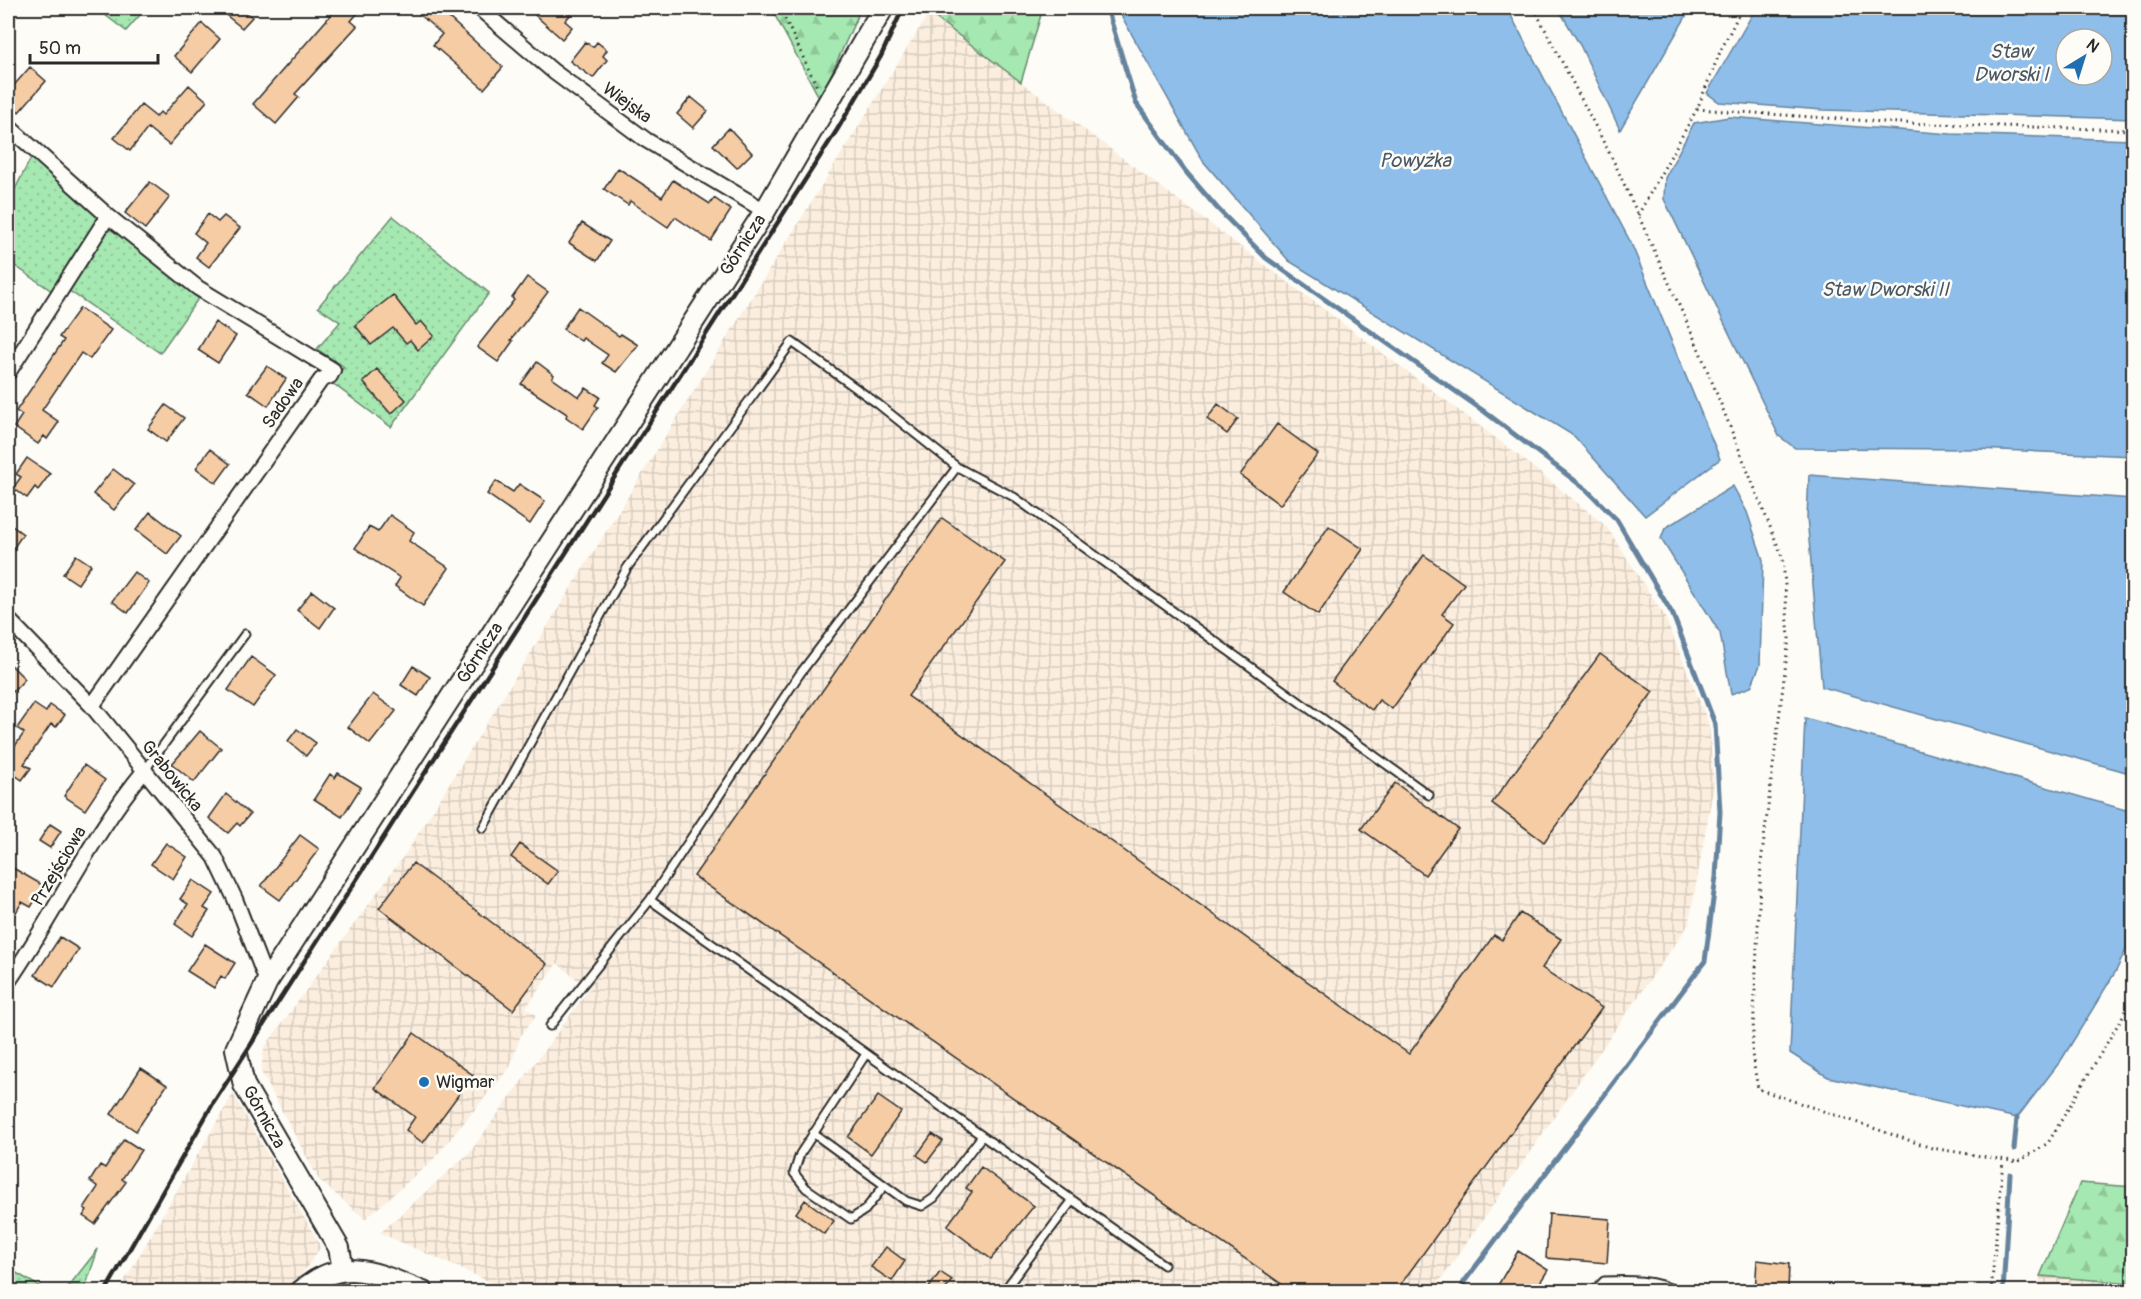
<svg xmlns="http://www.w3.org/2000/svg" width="2141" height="1299" viewBox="0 0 2141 1299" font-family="Pangolin,sans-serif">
<defs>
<pattern id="industrial-grid" width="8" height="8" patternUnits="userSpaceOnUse" patternTransform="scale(1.5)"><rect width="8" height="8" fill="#fbeede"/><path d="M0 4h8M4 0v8" fill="none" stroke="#d7ccbf"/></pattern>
<pattern id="grass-dots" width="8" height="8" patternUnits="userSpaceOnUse" patternTransform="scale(1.5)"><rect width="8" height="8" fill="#a6e8b1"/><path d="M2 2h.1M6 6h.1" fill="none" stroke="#8fc798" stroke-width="1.8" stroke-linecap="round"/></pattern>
<pattern id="forest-firs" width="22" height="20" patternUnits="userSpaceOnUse" patternTransform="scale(1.5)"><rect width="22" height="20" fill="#a6e8b1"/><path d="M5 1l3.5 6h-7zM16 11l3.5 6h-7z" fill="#8fc798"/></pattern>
</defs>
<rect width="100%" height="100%" fill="#fdfcf7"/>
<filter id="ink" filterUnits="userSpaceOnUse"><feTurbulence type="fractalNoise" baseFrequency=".0167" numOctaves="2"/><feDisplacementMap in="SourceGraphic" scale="12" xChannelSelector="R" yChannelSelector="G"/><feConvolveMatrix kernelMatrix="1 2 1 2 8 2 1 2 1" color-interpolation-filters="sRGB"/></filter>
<g filter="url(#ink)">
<path fill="url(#industrial-grid)" d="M929,13L1513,451L1606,526L1664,615L1709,724L1714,784L1689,924L1433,1291H511L380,1233L470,1152L589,989L557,963L526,1008L536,1015L520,1037L510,1067L432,1161L365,1219L319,1180L261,1072L264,1048L408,850Z
M233,1094L321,1247L290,1291L118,1292Z
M2040,1276L2133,1283V1291L2039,1292Z"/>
<path fill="url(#grass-dots)" stroke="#688a6e" stroke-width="1.5" d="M96,8H146L126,31Z
M33,154L94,209L98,220L52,291L8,261V203Z
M393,216L489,293L391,427L332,383L344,367L317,349L340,322L318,307Z
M108,228L116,230L200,296L160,353L68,290Z
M98,1249L84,1291H65Z
M8,1268L47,1291H8Z"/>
<path fill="url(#forest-firs)" stroke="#688a6e" stroke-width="1.5" d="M771,8H861L820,99Z
M931,8H1043L1021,82L929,13Z
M2080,1183L2133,1187V1283L2040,1276Z"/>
<path fill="#a6e8b1" stroke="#688a6e" stroke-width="1.5" d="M347,1271L394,1291L327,1292Z"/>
<path fill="#8ebee9" stroke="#66839d" stroke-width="1.5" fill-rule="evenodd" d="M1117,8H1507L1631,243L1720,459L1645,516L1574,436L1289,261L1203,161Z
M1558,8H1691L1620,130L1580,45Z
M1756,8H2133V119L1823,110L1719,102L1707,93ZM2066,39H2102V75H2066Z
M1729,117L1951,134L2133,140V456L1977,449L1795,448L1779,436L1664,199L1665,178L1694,123Z
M1809,475L2133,499V774L1822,687L1807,517Z
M1733,486L1747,512L1763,560L1760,665L1751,687L1731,694L1720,633L1661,539L1665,528Z
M1805,718L2133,812V935L2116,971L2062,1059L2017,1118L1828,1077L1790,1053Z"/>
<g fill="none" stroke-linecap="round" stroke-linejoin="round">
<path stroke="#66839d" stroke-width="5" d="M1107,8L1136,103L1186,172L1217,208L1266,258L1485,412L1587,490L1617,520L1673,615L1715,724L1720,812L1716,877L1705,961L1464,1282L1461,1292
M2014,1149L2017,1118
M2003,1292L2010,1174"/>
</g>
<path fill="#f5cca4" stroke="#2b2b2b" stroke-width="1.5" d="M234,8H240L252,17L242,28L227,16Z
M337,8H350L357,14L351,21L357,26L295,94L299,97L276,124L253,104Z
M412,8H438L503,67L484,89L433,45L442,34Z
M527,8H561L570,15L565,21L572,27L562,39Z
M202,23L220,39L192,72L174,56Z
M585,42L593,47L597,42L607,50L603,56L607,60L593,78L570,61Z
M30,67L46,81L19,112L8,101V92Z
M189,85L207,101L169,145L148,128L130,151L114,138L141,105L156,117L160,112L163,115Z
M691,97L708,111L693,128L677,114Z
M729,128L752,153L737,168L713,145Z
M618,168L662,197L673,180L710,204L714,198L731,210L711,241L675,217L668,227L630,201L628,205L604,189Z
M150,182L170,197L145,229L125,213Z
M208,214L218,222L224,216L240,228L209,267L196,257L206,243L194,233Z
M582,223L610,241L597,261L569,243Z
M527,277L548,292L511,340L513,341L498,362L477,347L514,300L512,298Z
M393,295L416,325L421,321L434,336L418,350L410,340L406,343L393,328L371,345L355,325Z
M578,307L619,336L621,334L638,345L616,372L602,363L608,355L583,338L581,341L563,329Z
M80,308L111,330L90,359L81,353L42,410L59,422L47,439L44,436L38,444L14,427L22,415L16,411L64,340L59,337Z
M215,322L236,336L218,363L198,350Z
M537,362L554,375L552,378L579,397L586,388L600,397L595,405L598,407L583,429L566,417L567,414L521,384Z
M267,366L286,379L268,406L248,392Z
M377,369L406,400L391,414L363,382Z
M1218,404L1238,419L1227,434L1207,419Z
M166,405L184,418L166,442L148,429Z
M1277,424L1318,454L1280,505L1240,475Z
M210,449L230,464L216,483L196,468Z
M27,458L50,474L38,490L35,487L27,498L13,488L21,477L16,474Z
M113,469L134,485L114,510L93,494Z
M496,481L513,492L519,484L545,501L530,524L487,494Z
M150,512L181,536L167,554L136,530Z
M390,515L414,532L409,541L449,568L423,606L395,586L400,578L355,548L369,527L378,532Z
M942,518L1005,562L908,696L1409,1054L1494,935L1502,940L1520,913L1561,939L1542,968L1602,1008L1395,1292H1293L694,876Z
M8,523L23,534L8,556Z
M1329,526L1363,549L1318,615L1284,592Z
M76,555L91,565L78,584L63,574Z
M1424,555L1464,584L1442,614L1454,623L1392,709L1379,700L1372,710L1332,681Z
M134,572L149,583L128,613L112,601Z
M312,591L334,608L320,628L297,610Z
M1600,654L1653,692L1544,842L1492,803Z
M251,657L276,675L253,707L228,690Z
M8,662L25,679L8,697Z
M413,666L430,677L418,696L401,685Z
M373,694L396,711L370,744L348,727Z
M34,704L46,712L50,705L65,715L56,727L51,724L24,764L31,768L22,780L8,770V756L24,733L17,728Z
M297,729L316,743L306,756L288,741Z
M200,731L221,748L194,782L172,764Z
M84,765L105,780L85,810L64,796Z
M338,773L361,787L342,817L314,799L330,774L335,778Z
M1395,783L1458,829L1425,875L1361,829Z
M226,794L250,814L240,826L237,823L228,833L209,818Z
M50,824L61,831L50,848L39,841Z
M300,835L319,849L280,900L261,886Z
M166,843L187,857L173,879L151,864Z
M520,844L558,871L548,884L511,857Z
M413,863L547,964L513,1010L379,908Z
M8,865L44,886L31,907L22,902L8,926Z
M193,880L214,894L204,908L209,911L192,936L175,924L188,904L180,899Z
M60,937L79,949L54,987L35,975Z
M205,944L235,963L225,979L221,976L214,988L187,971Z
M414,1033L473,1075L423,1143L406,1130L415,1117L375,1088Z
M141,1068L167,1085L136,1131L111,1114Z
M878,1096L901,1112L871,1154L848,1137Z
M932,1134L943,1141L927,1162L917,1155Z
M124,1139L141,1150L122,1179L126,1182L95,1224L83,1216L87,1210L84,1208L98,1187L90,1181L100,1165L105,1168Z
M981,1167L1034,1206L991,1259L947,1226L972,1192L966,1188Z
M805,1200L834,1221L824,1234L796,1213Z
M1549,1214L1610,1219L1607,1263L1546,1258Z
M886,1247L905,1261L892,1281L871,1267Z
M1518,1251L1548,1270L1534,1292H1494Z
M1757,1260L1789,1264L1788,1292H1755Z
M940,1272L952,1280L944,1292H926Z"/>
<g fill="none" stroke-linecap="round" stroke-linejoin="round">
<g stroke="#2b2b2b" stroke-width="11">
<path id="lane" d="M145,770L245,634
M483,828L627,568L792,342L878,404L957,467L1014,497L1429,795
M650,900L1164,1265
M550,1026L650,900L799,675L957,467
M866,1054L800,1154L794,1173L806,1188L851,1219L865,1210L884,1186
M813,1133L906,1201L922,1206L934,1198L982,1136
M1003,1292L1072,1201
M1593,1292L1604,1281C1629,1280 1655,1279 1678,1292"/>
</g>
<g stroke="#2b2b2b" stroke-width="18">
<path id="street" d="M479,8L554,72L646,140L765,211
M8,126L108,216L198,288L333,370L330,376L321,380L92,706
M8,373L108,216
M8,619L92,706L215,857L235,899L267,982
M8,982C56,913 91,835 145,770"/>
</g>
<g stroke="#2b2b2b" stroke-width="24">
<path id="secondary" d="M343,1269L339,1248L244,1085L236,1049L267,982L765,211L883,8
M300,1292C343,1254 376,1273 423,1292"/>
</g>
<path stroke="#2b2b2b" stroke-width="3" stroke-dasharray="1.5 4.5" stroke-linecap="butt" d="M780,8L817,87
M1534,8L1615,164L1698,347L1783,559L1789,638L1761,863L1752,1054L1758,1089L1932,1148L2018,1162L2048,1143L2134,997
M1697,109L1898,123L2134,130
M1638,215L1697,109L1720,52L1742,8
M1991,1292L2003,1161"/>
<use href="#lane" stroke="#fdfcf7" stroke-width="7"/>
<use href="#street" stroke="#fdfcf7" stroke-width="14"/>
<use href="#secondary" stroke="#fdfcf7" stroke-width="20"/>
<path stroke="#2b2b2b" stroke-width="4.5" d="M105,1292L214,1102L837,130L881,56L903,8"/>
</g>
</g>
<circle fill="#1f6fb2" stroke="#fdfcf7" stroke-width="2" cx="424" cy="1082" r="6"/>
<g text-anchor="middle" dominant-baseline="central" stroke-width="5" stroke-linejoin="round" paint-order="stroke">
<g font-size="18" fill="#2b2b2b" stroke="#fdfcf7">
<text transform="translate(627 103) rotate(36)">Wiejska</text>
<text transform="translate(743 245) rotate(-57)">Górnicza</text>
<text transform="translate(283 403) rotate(-55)">Sadowa</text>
<text transform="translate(480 653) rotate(-57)">Górnicza</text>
<text transform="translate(172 776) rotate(51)">Grabowicka</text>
<text transform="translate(59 866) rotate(-59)">Przejściowa</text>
<text transform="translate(264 1117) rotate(61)">Górnicza</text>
</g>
<g font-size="18" fill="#2b2b2b" stroke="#fdfcf7" text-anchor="start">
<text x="436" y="1082">Wigmar</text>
</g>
<g font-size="20" font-style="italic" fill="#495764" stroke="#fdfcf7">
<text x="2011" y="51">Staw<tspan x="2011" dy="23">Dworski I</tspan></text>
<text x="1415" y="160">Powyżka</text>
<text x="1885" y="289">Staw Dworski II</text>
</g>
</g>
<rect width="2141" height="1299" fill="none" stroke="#fdfcf7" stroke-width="30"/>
<rect x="15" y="15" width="2111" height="1269" fill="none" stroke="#2b2b2b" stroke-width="2" filter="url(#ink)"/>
<g transform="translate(2084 57) rotate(38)"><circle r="28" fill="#fdfcf7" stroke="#a9a8a5" stroke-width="1.5"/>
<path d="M0-4.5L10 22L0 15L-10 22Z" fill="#1f6fb2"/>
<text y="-9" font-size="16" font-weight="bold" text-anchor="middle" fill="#2b2b2b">N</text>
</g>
<path d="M30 54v9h128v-9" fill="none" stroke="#2b2b2b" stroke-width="3"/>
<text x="39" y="54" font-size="18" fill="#2b2b2b" stroke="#fdfcf7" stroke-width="4.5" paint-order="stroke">50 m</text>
</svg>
